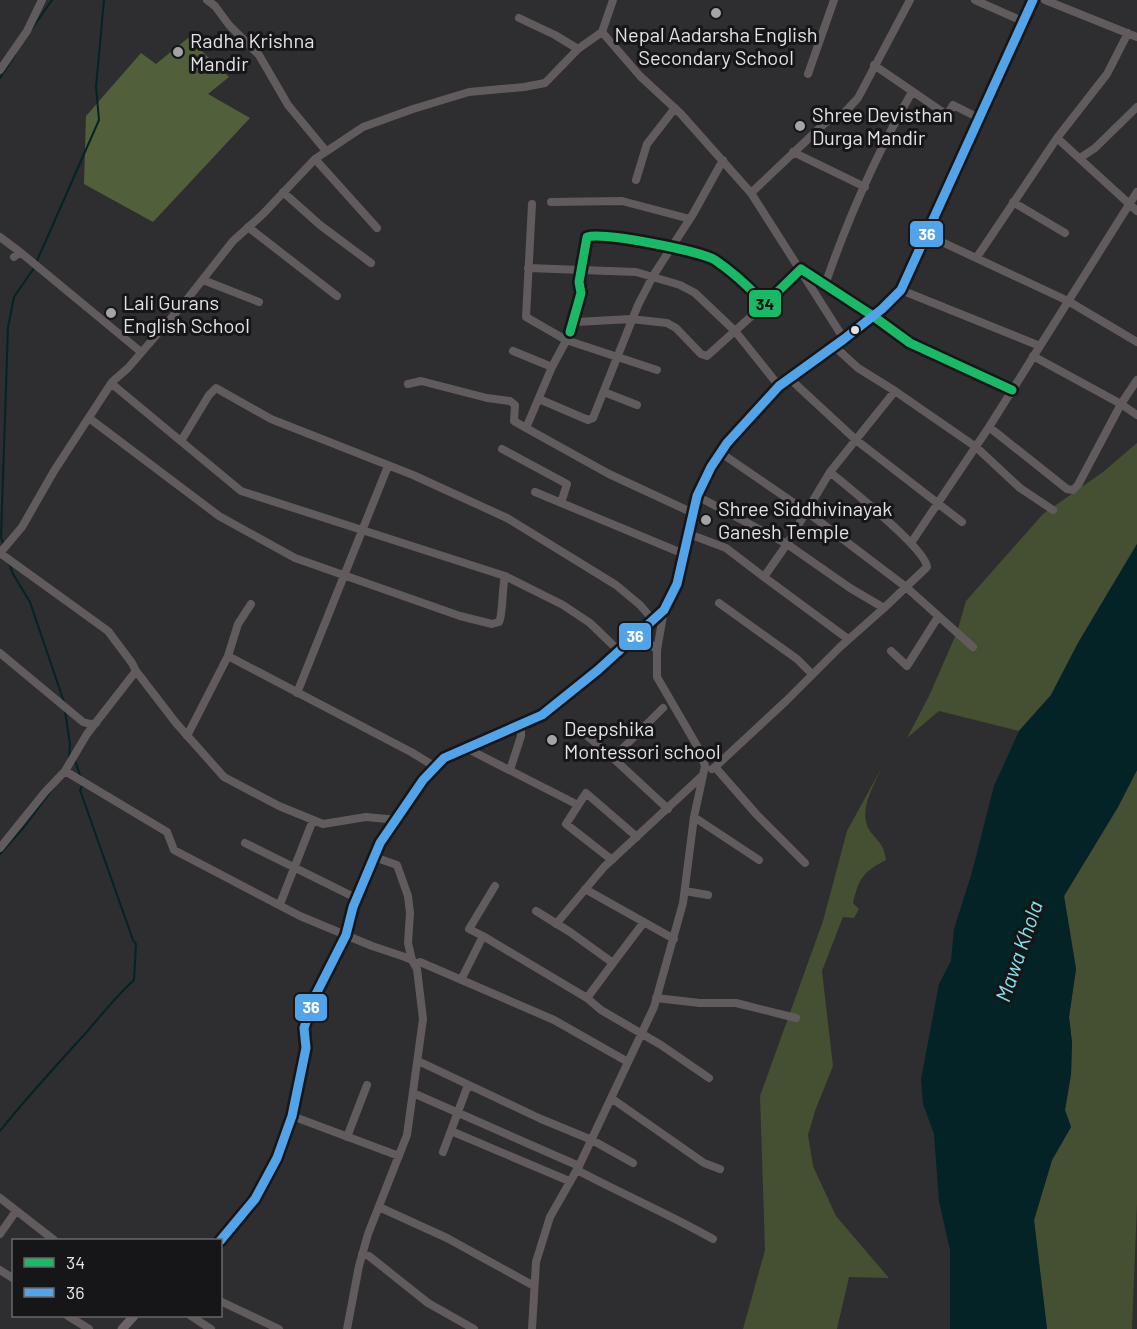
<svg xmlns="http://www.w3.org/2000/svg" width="1137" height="1329" viewBox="0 0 1137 1329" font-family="Barlow,sans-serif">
<rect width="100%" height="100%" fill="#2e2d2f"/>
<path fill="#445031" d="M1137,443V544L1078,643L1051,695L1019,731L939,711L907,738L929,696L957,632L966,601L1043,514L1103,472Z
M882,767C874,785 857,812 870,831C879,843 884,844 886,860C863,872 859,878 853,903L859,909L854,918L843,917L822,971L833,1066L815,1111L808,1135L813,1166L836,1216L889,1278L849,1277L837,1329H743L765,1250L760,1096L823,921L847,831Z
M1137,770V1204L1132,1329H1047L1034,1220L1052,1160L1071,1127L1065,1110L1071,1074L1072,1043L1069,1017L1076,969L1064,896L1118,807Z"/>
<path fill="#525f3b" d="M188,38L229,77L208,94L250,118L153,222L84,184L86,116L141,53L156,64Z"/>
<path fill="#042326" d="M1137,544V770L1118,807L1064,896L1076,969L1069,1017L1072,1043L1071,1074L1065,1110L1071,1127L1052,1160L1034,1220L1047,1329H950V1250L939,1201L934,1134L923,1104L921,1080L939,984L951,961L954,929L972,872L994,786L1019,731L1051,695L1078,643Z"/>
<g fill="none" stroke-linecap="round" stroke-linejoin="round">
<path stroke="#042326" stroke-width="2" d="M31,30L52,0
M0,78L15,55
M36,263L99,120L96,87L104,0
M4,546L1,537L8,327L14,297L34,268
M9,563L13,574L30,602L64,702
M65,711L70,744L69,759
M74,758L81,778
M0,854L24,827L54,787
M0,1131C26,1098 55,1067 83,1036C100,1017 115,997 134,980L136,944L133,940L80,790L83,784"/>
<path stroke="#625b5d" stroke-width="8" d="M207,0L215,6L229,25L259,55L288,105L326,151
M613,0L602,32L640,76L681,114L751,193L844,339
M975,0L1022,21
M1045,0L1137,37
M519,18L555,35L578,49
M874,65L947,115L953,105L979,118
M0,70L27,31L42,0
M808,74L834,0
M1057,138L1137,211
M793,152L865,187
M1080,158L1095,148L1137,107
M315,159L377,228
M636,180L647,144L675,108
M283,192L320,225L371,263
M751,193L825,123L845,112L858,98L910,0
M551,202L622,201L690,219
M1013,202L1065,233
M532,204L526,317L566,340L657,370
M248,227L337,296
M927,235L1068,301L1137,342
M0,237L20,252
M14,257L20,252L141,352
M977,257L1057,138L1107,74L1128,33
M528,268L636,272L680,285L695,293L735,331L779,386
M203,280L259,302
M825,285C848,218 877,153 912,92
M901,290L1040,346
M570,332L581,293L579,282L587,237C604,232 700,251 715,260C733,272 750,288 765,304L801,269L873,316L910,343L1012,390
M834,346L858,368L895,391L976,447L1020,488L1053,510
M513,351L552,367
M1033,356L1121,404L1137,380
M789,378L856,440L962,522
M112,384L241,491L505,576L563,605L590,623L619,651
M408,384L421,381L487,398L510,401L515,405L514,421L526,428
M604,392L637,405
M539,399L588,420L593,418L638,305L653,276L693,214L723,160
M89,418L219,516L295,558L460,616L492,624L499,622C503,615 502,588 505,576
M989,427L1067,489L1073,490L1078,485L1121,404L1137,415
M181,441L209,395L216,388L271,419L413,475L507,518L616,585L640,605L653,620
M502,449L567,484L561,503
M721,453L807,512L906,587L973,647
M535,492L684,554
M697,496L787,544L830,472L895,391
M693,513L609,474L526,428L552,367L576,322L631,319L667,323L676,328L701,354L707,356L765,304
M689,534L726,548L764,577
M911,543L989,427L1137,192
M0,553L22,527L54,471L112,382L128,368L185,302L233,241L263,214L315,159L363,127L413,109L469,92L524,87L545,83L578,49L602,32
M0,553L108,631L132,663L136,671L176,723L224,777L279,806L323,824L366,817L398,820
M719,603L797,659L812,674
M638,634L657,650
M848,639L764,577L787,544L850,588L884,608
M891,651L907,666L938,617
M0,653L83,722L90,724L96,723
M228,656L411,752L434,766
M297,693L388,466
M663,708L613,758L668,809
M585,734L613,758
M187,736L228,656L238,624L251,604
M464,747L578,805
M715,767L786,701L840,647L884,608L927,567C925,548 848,487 830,472
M712,769L715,767L757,815L805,863
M510,770L521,736V724
M65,771L167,832L174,850L300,916L372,946L405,957L412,960L417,969L423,1019L407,1135L368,1234L359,1266L347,1329
M694,817L759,860
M245,843L356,898
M0,848L45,792L65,771L87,734L136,671
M374,857L397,865L408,896L410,913L408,943L412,960
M612,860L566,824L586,793L637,837
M585,889L674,939
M685,891L708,895
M280,904L313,820
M556,924L604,867L702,776
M483,936L469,929L495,886
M613,963L644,922
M414,964L420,962L554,1020L628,1062
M461,980L483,936L587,998L613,963L570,932L536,911
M587,998L601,1010L661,1045L709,1078
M656,998L700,1003H736L796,1018
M418,1061L541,1119L592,1140L633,1163
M413,1093L579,1166
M611,1098L704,1163L720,1169
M292,1116L399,1156
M451,1131L569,1181
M347,1137L367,1085
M443,1152L468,1085
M577,1170C622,1194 669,1214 713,1239
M0,1198L54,1240
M379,1207L447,1238L534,1286
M0,1234L16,1211
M362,1254L369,1256L428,1303L474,1329
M0,1270L14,1279
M220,1301L279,1329
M68,1316L89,1329
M191,1316L211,1329
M532,1329L536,1262L550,1217L579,1166L654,1007L683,903L694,817L705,766L700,751L657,677V650L664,610"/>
<path stroke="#6b6366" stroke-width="9" d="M220,1241L255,1199L277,1158L292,1116L306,1048L304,1028L314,998L346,935L353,907L380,843L423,780L444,758L542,715L598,670L664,610L677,584L697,496L711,467L727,443L779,386L844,339L882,309L901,290L1033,0
M122,1329L134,1316"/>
<g stroke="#161517" stroke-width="14">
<path id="bus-1" d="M570,332L581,293L579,282L587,237C604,232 700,251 715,260C733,272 750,288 765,304L801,269L873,316L910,343L1012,390"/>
</g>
<g stroke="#161517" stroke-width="14">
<path id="bus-2" d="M220,1241L255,1199L277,1158L292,1116L306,1048L304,1028L314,998L346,935L353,907L380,843L423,780L444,758L542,715L598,670L664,610L677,584L697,496L711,467L727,443L779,386L844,339L882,309L901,290L1033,0"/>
</g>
<use href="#bus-1" stroke="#1ab867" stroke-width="9"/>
<use href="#bus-2" stroke="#53a3e8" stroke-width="9"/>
</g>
<g fill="#a4a3a5" stroke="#161517" stroke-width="2">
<circle cx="716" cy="13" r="6"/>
<circle cx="178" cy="52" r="6"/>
<circle cx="800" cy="126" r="6"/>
<circle cx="111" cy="313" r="6"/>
<circle cx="706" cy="520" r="6"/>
<circle cx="552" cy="740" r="6"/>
</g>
<circle fill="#e3e2e4" stroke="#161517" stroke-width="2" cx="855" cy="330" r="5"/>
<g text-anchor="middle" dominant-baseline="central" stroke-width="6" stroke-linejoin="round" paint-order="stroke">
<g font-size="20" fill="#e3e2e4" stroke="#161517" text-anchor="start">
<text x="716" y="34" text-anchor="middle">Nepal Aadarsha English<tspan x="716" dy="23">Secondary School</tspan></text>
<text x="190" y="40">Radha Krishna<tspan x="190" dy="23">Mandir</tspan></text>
<text x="812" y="114">Shree Devisthan<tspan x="812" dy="23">Durga Mandir</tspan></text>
<text x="123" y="302">Lali Gurans<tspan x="123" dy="23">English School</tspan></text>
<text x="718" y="508">Shree Siddhivinayak<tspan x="718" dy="23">Ganesh Temple</tspan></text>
<text x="564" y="728">Deepshika<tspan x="564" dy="23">Montessori school</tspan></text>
</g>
<g font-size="21" font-style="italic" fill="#7fe3ec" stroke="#161517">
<text transform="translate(1018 951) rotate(-71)">Mawa Khola</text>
</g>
</g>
<g stroke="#161517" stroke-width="2">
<rect x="909" y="220" width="35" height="28" rx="6" fill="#53a3e8"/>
<rect x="748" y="289" width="34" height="29" rx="6" fill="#1ab867"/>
<rect x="618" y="622" width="34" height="29" rx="6" fill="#53a3e8"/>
<rect x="294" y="993" width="34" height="29" rx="6" fill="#53a3e8"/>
</g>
<g font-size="16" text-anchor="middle" font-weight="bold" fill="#fff">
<text x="927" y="240">36</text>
<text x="635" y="642">36</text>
<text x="311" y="1013">36</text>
</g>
<g font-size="16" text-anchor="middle" font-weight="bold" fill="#111">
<text x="765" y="310">34</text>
</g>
<rect x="12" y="1239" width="210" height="78" fill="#161517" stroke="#686769" stroke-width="1.5"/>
<rect x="24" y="1258" width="30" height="9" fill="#1ab867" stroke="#686769" stroke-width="1.5"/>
<text x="66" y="1269" font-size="18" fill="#e3e2e4">34</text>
<rect x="24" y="1288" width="30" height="9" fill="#53a3e8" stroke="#686769" stroke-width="1.5"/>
<text x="66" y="1299" font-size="18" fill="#e3e2e4">36</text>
</svg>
